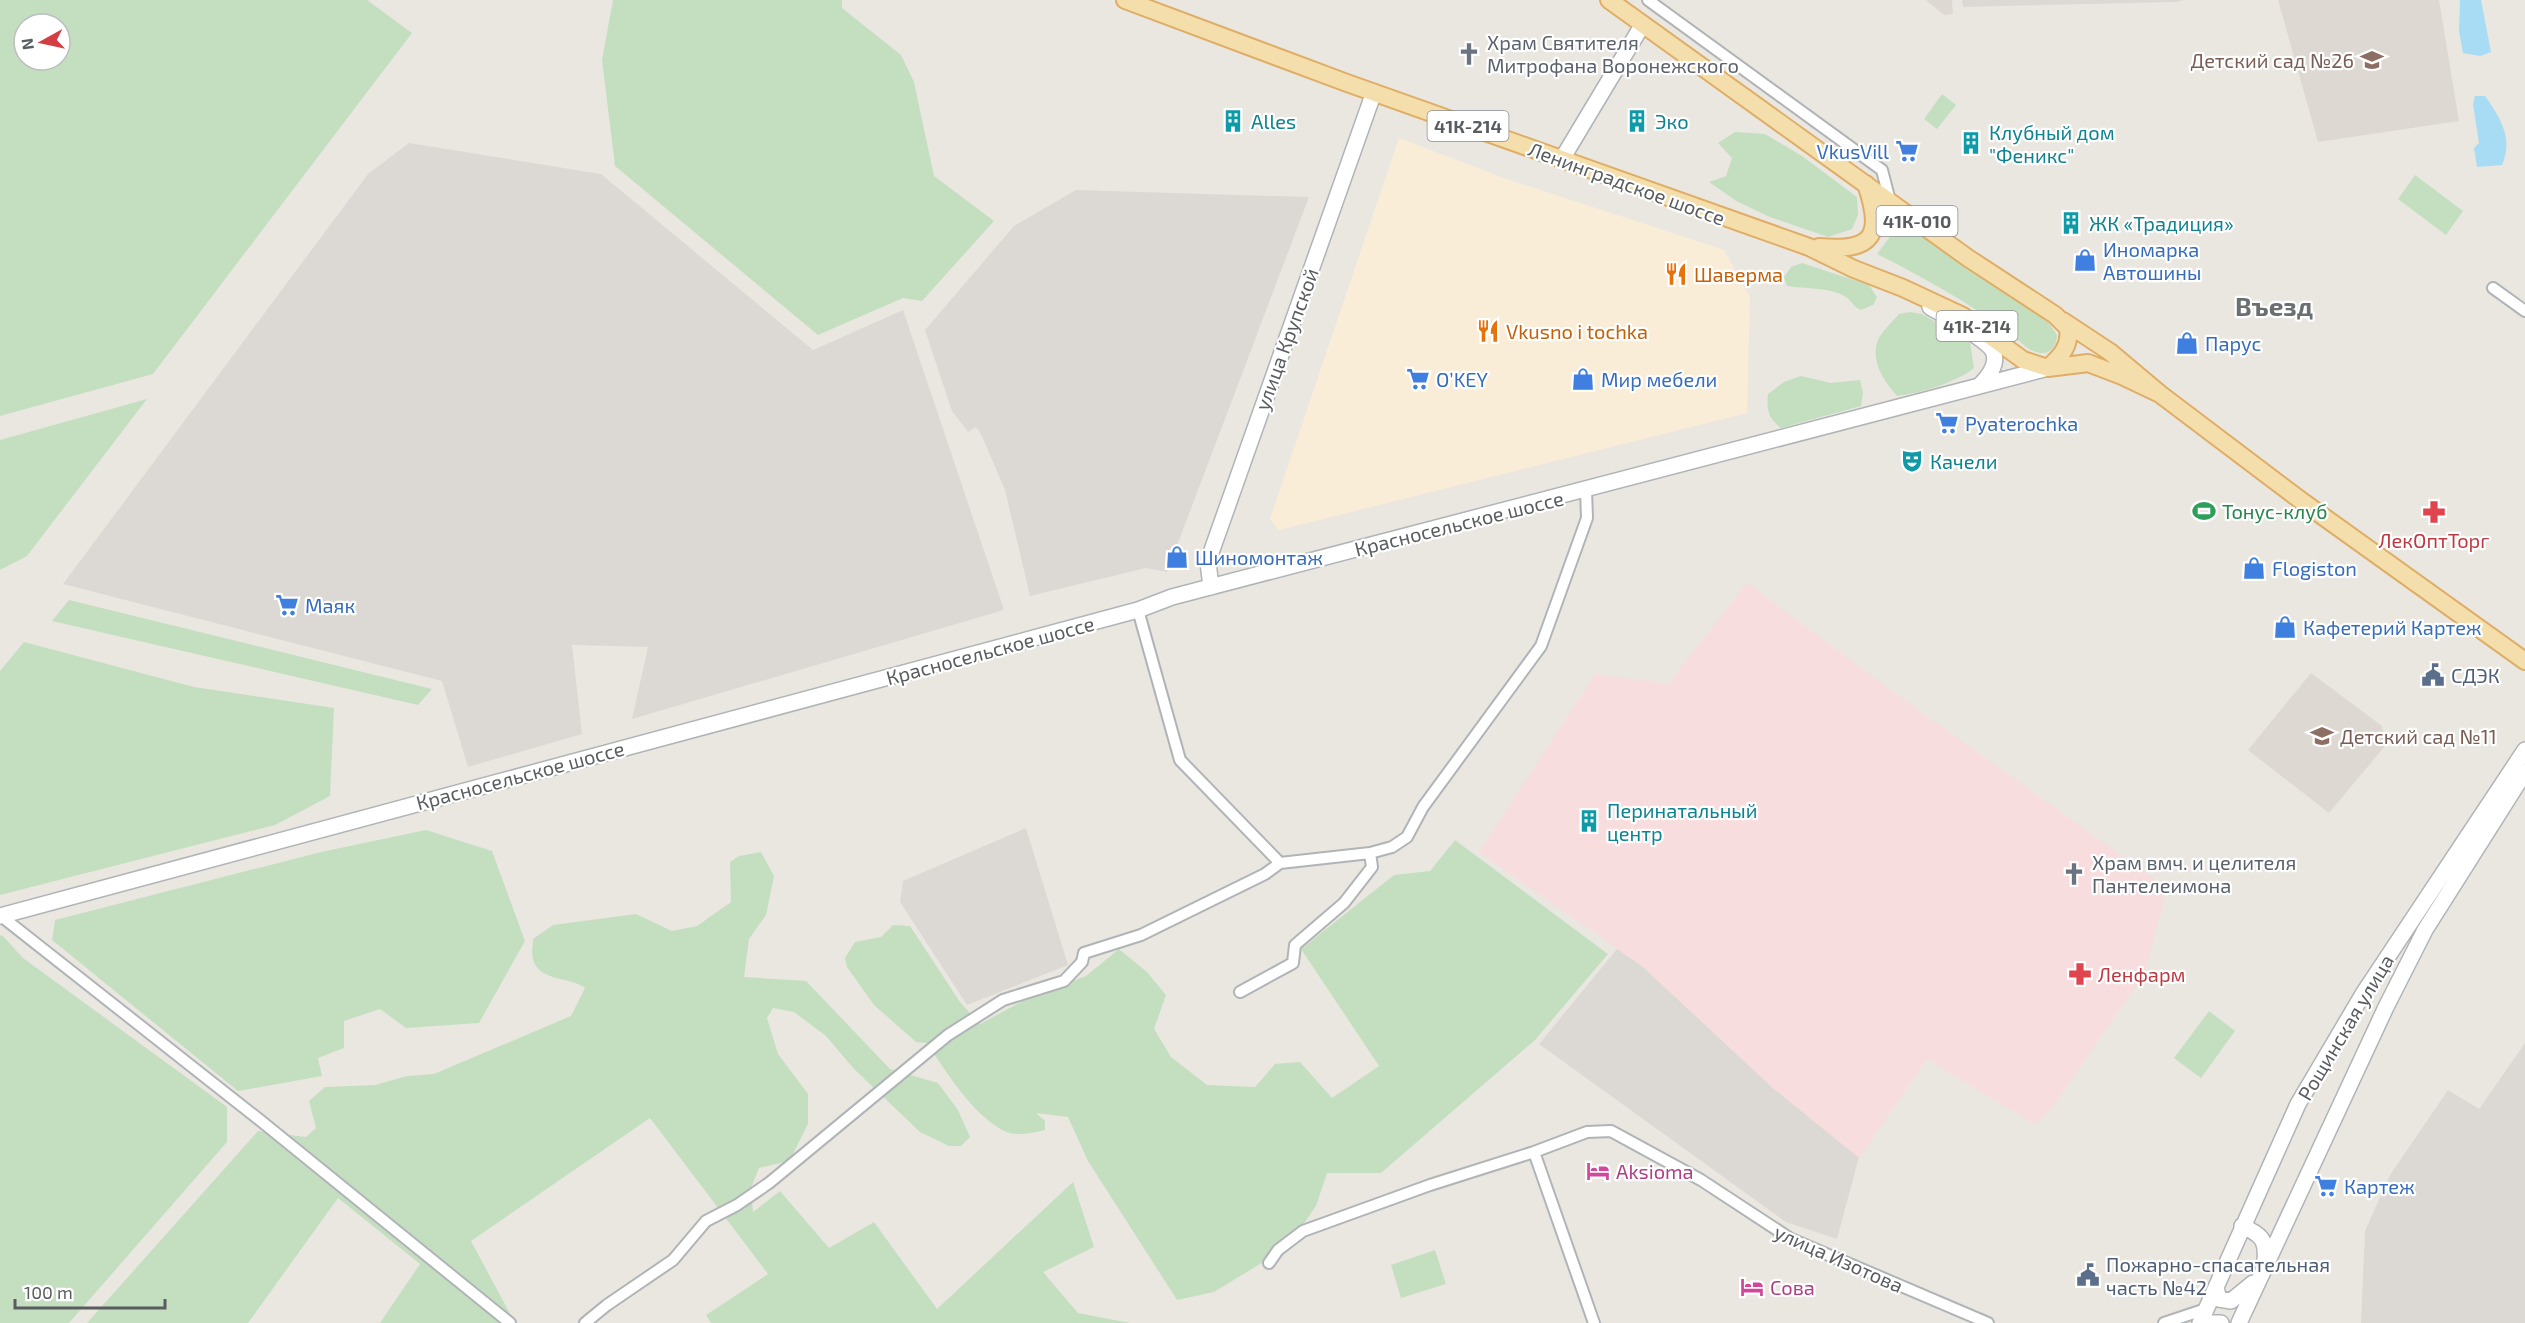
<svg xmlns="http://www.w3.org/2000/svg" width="2525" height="1323" viewBox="0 0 2525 1323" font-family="'Exo 2',sans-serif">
<rect width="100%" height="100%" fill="#eae7e1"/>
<path fill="#f9edd7" d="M1399,138L1504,178L1724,250L1750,297L1747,413L1279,530L1270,519Z"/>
<path fill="#dcd9d5" d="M1962,0H2184L2175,2L1963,7Z
M409,143L601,174L813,350L903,310L1004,610L632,719L648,647L572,645L582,734L468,767L442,681L63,584L368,174Z
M1076,190L1309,197L1167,572L1146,568L1030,596L1005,490L981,434L976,427L968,432L952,411L925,330L1014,226Z
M1026,828L1068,965L967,1005L900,902L903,881Z
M1617,949L1642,966L1773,1088L1859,1157L1837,1239L1786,1222L1539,1044Z
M2525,1043V1323H2361L2365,1231L2390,1175L2448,1090L2479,1109Z"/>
<path fill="#ddd8d2" d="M1926,0H1952L1953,14L1944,15Z
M2278,0H2439L2459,121L2318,142Z
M2311,673L2382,726L2385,746L2329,813L2248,750Z"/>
<path fill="#f7ddde" d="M1747,583L1906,701L2167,888L2145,973L2049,1112L2034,1124L1927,1059L1859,1158L1773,1088L1642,966L1479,852L1595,674L1668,684Z"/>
<path fill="#c4dfc0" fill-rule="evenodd" d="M0,0H367L412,33L153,374L0,416ZM24,24H60V60H24Z
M613,0H842V8L901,55L914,82L934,176L994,221L922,301L903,298L818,335L615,166L602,60Z
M1942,94L1956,105L1937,129L1924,119Z
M1735,132L1765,134L1802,156L1857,197L1858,215L1852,229L1828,237L1770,217L1738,202L1709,182L1726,176L1732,158L1718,143Z
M2415,175L2463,211L2446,235L2398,199Z
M1893,215L2049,323L2057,335C2057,344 2052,354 2041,353C2028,353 2014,335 2004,328C1963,300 1921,276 1877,254L1889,238Z
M1802,263L1869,285L1877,297L1873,305L1861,310C1853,307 1852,301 1846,297C1830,287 1805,289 1787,286L1784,277L1791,267Z
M1910,312L1922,314L1970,342L1974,368C1955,383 1921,393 1897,396C1884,381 1870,362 1878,340C1882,331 1893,321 1899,314Z
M1801,376L1831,383L1860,380L1863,393L1861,406L1781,428C1769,419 1766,410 1768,394L1784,382Z
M147,399L27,556L0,570V440Z
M69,600L432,689L418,705L52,621Z
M24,642L194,687L334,708L330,796L275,825L0,895V671Z
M426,830L492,851L525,941L479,1023L406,1028L380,1009L344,1021V1048L318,1058L322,1076L238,1091L52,940L55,920L321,852Z
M1455,840L1608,954L1535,1040L1381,1173H1327L1316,1206L1288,1247L1214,1292L1177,1300L1088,1161L1068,1117L1036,1113L1045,1121V1130C1032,1133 1016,1137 1004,1131C972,1114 946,1072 927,1043L916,1042L874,1005L847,967L845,958L855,942L881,937L893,925L910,926L960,1002L980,1024L1028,998L1086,976L1119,949L1147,972L1166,995L1154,1029L1171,1057L1207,1085L1255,1087L1275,1064L1300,1062L1332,1098L1379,1066L1301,949L1394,875L1430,871Z
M761,852L774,876L766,915L749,939L744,977L806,981L890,1069L938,1083L958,1110L970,1137L961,1146H949L920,1132L854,1069L826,1036L794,1012L773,1008L767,1018L778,1054L808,1094V1124L791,1158L785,1162L759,1168L751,1188L753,1212L780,1191L829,1248L874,1222L937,1309L1073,1182L1094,1247L1043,1272L1078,1313L1130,1323H711L706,1315L768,1274L650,1118L471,1241L515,1323H380L420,1264L338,1198L248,1323H87L258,1131L306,1137L316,1128L309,1101L325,1087L375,1085L407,1076L434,1074L571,1016L585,988C569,976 539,982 533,959C531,953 533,945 533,939L553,925L636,914L672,931L697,926L731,902L730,862L739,856Z
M2,935L23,958L227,1107V1142L69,1323H0V936Z
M2209,1011L2235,1031L2201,1078L2174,1058Z
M1435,1250L1446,1284L1401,1298L1391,1265Z"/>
<path fill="#a7dcf4" d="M2460,0H2481L2491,52L2480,56L2463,53L2459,31Z
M2475,96H2485C2500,117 2514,139 2502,165L2477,167L2474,148L2479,143L2473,104Z"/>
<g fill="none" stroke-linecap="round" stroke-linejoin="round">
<g stroke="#b1b4b7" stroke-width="14">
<path id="street" d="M1648,0L1882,170L1890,201
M2493,288L2525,311
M1138,610L1180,760L1280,863L1370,853L1392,847L1407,837L1423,807L1541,646L1587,518L1586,490
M1,916L261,1121L510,1323
M1240,992L1293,963L1295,945L1344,903L1372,867L1370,853
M1534,1152L1594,1323
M1269,1263L1278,1250L1303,1231L1430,1185L1534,1152L1587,1132L1611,1131L1701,1180L1791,1239L1988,1323
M585,1323L607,1305L673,1260L706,1221L737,1205L769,1183L948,1035L1003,1000L1064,981L1082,962L1084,953L1141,935L1265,874L1280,863
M2164,1323L2206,1309"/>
</g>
<g stroke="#b0b4b7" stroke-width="18">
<path id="secondary" d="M1562,159L1643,24
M1930,307C1943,315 1987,340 1993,351C1999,364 1988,377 1980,385
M1211,587L1208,562L1212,550L1374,92
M0,916L1138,610L1172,597L2048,368
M2242,1226C2260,1234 2267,1239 2265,1260
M2216,1288L2219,1299L2231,1301L2253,1283
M2200,1323L2298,1104L2363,994L2525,750
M2206,1323H2221
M2239,1323L2386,1007L2425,930L2525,772"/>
</g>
<g stroke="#dfad65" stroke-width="20">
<path id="primary" d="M1125,0L1347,83L1809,247L1854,269L1903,288L1963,316L2023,360L2048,368L2088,363L2122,376L2160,394
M1609,0L1968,258L2055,315L2068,328C2071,346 2060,357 2048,368
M1819,247C1875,252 1883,234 1866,184
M2063,321L2110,352L2160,394L2303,502L2525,661"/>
</g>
<use href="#street" stroke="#fff" stroke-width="10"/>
<use href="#secondary" stroke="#fff" stroke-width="15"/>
<use href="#primary" stroke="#f4dfac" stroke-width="16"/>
</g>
<defs>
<g id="church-bare" transform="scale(1.8)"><path d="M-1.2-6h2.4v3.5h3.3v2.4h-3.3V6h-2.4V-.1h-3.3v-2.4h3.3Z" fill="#6b7280" stroke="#fff" stroke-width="2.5" paint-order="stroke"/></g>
<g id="school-bare" transform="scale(1.8)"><path d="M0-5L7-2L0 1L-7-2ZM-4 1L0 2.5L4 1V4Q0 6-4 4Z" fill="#8d6e63" stroke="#fff" stroke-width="2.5" paint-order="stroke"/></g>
<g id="building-bare" transform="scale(1.8)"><path d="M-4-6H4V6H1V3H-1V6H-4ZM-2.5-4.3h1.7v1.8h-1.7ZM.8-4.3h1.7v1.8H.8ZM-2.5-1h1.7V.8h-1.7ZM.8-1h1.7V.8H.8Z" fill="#0f9aa8" stroke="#fff" stroke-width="2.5" paint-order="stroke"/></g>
<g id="supermarket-bare" transform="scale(1.8)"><path d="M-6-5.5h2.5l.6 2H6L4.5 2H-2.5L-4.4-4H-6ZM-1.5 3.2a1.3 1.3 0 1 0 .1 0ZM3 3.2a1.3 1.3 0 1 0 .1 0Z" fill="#3f7fe0" stroke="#fff" stroke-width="2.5" paint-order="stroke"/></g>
<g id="shop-bare" transform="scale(1.8)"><path d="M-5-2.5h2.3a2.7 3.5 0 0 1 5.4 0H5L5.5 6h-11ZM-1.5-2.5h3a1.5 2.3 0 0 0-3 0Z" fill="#3f7fe0" stroke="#fff" stroke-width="2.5" paint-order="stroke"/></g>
<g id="restaurant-bare" transform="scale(1.8)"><path d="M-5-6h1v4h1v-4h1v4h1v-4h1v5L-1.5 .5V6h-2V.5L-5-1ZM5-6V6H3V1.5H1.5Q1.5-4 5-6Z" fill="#e8710a" stroke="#fff" stroke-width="2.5" paint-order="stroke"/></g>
<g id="theatre-bare" transform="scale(1.8)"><path d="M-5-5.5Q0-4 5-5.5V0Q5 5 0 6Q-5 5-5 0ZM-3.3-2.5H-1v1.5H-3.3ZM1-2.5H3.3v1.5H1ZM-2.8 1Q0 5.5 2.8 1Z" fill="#0f9aa8" stroke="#fff" stroke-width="2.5" paint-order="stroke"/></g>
<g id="stadium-bare" transform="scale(1.8)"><path d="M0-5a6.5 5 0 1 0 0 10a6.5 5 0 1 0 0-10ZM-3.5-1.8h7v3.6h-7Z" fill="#2e9e5b" stroke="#fff" stroke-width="2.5" paint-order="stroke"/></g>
<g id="pharmacy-bare" transform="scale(1.8)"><path d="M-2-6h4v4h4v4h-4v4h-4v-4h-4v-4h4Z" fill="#e0444e" stroke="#fff" stroke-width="2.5" paint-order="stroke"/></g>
<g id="civic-bare" transform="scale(1.8)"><path d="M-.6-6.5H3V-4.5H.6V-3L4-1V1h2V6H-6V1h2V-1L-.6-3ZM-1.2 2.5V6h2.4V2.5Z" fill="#5c6f8a" stroke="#fff" stroke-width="2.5" paint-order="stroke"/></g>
<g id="hotel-bare" transform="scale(1.8)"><path d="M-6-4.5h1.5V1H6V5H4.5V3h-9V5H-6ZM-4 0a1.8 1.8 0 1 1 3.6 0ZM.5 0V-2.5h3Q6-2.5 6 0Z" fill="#d1479c" stroke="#fff" stroke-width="2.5" paint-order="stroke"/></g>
</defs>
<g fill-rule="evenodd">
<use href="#church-bare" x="1469" y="54"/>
<use href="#school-bare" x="2372" y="60"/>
<use href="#building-bare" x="1233" y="121"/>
<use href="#building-bare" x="1637" y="121"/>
<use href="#building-bare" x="1971" y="143"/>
<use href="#supermarket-bare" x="1907" y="151"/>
<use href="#building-bare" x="2071" y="223"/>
<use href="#shop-bare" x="2085" y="260"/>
<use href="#restaurant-bare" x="1676" y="274"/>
<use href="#restaurant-bare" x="1488" y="331"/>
<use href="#shop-bare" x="2187" y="343"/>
<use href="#supermarket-bare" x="1418" y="379"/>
<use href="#shop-bare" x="1583" y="379"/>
<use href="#supermarket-bare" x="1947" y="423"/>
<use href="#theatre-bare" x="1912" y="461"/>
<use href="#stadium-bare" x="2204" y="511"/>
<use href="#pharmacy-bare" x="2434" y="512"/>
<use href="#shop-bare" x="1177" y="557"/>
<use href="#shop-bare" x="2254" y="568"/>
<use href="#supermarket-bare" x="287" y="605"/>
<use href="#shop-bare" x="2285" y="627"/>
<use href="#civic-bare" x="2433" y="675"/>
<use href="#school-bare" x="2322" y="736"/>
<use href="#building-bare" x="1589" y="821"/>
<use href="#church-bare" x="2074" y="874"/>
<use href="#pharmacy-bare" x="2080" y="974"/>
<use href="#hotel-bare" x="1598" y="1171"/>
<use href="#supermarket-bare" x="2326" y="1186"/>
<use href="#civic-bare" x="2088" y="1275"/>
<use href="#hotel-bare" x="1752" y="1287"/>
</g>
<g text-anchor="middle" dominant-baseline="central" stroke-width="4.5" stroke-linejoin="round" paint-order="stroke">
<g fill="#fff" stroke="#8b8e90" stroke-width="1.5">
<rect x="1427.5" y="111" width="81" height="30" rx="4.5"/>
<rect x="1876.5" y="206" width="81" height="30" rx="4.5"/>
<rect x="1936.5" y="311" width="81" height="30" rx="4.5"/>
</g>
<g font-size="18" font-weight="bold" fill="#595d60">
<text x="1468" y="126">41К-214</text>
<text x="1917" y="221">41К-010</text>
<text x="1977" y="326">41К-214</text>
</g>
<g font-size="20" fill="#5b616d" stroke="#fff" text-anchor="start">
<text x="1487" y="42">Храм Святителя<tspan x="1487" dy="23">Митрофана Воронежского</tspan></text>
<text x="2092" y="862">Храм вмч. и целителя<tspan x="2092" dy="23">Пантелеимона</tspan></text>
</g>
<g font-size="20" fill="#785e54" stroke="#fff" text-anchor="end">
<text x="2354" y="60">Детский сад №26</text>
<text x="2340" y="736" text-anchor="start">Детский сад №11</text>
</g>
<g font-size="20" fill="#0d838f" stroke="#fff" text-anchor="start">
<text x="1251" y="121">Alles</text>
<text x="1655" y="121">Эко</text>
<text x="1989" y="132">Клубный дом<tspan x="1989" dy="23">"Феникс"</tspan></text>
<text x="2089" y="223">ЖК «Традиция»</text>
<text x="1930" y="461">Качели</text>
<text x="1607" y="810">Перинатальный<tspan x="1607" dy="23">центр</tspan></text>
</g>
<g font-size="20" fill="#366cbe" stroke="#fff" text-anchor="start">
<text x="1889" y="151" text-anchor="end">VkusVill</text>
<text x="2103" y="249">Иномарка<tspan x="2103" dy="23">Автошины</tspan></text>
<text x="2205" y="343">Парус</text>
<text x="1436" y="379">O’KEY</text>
<text x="1601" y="379">Мир мебели</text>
<text x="1965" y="423">Pyaterochka</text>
<text x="1195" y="557">Шиномонтаж</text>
<text x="2272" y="568">Flogiston</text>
<text x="305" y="605">Маяк</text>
<text x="2303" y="627">Кафетерий Картеж</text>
<text x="2344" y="1186">Картеж</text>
</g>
<g font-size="20" fill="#595d60" stroke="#fff">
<text transform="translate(1627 183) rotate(20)">Ленинградское шоссе</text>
<text transform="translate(1286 339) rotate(-70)">улица Крупской</text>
<text transform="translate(1459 523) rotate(-14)">Красносельское шоссе</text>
<text transform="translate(990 650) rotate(-15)">Красносельское шоссе</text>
<text transform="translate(520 775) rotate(-15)">Красносельское шоссе</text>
<text transform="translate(2345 1027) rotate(-59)">Рощинская улица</text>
<text transform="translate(1839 1258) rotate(24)">улица Изотова</text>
</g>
<g font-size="20" fill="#c56008" stroke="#fff" text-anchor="start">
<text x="1694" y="274">Шаверма</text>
<text x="1506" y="331">Vkusno i tochka</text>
</g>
<g font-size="20" fill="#27864d" stroke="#fff" text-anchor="start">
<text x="2222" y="511">Тонус-клуб</text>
</g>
<g font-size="20" fill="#be3a42" stroke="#fff">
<text x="2434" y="540">ЛекОптТорг</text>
<text x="2098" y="974" text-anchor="start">Ленфарм</text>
</g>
<g font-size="20" fill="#4e5e75" stroke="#fff" text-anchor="start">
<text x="2451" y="675">СДЭК</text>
<text x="2106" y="1264">Пожарно-спасательная<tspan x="2106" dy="23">часть №42</tspan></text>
</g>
<g font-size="20" fill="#b23c85" stroke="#fff" text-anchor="start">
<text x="1616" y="1171">Aksioma</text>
<text x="1770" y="1287">Сова</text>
</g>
<g font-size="26" font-weight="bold" fill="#6a6f71" stroke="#fff">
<text x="2274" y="305">Въезд</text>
</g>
</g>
<g transform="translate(42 42) rotate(262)"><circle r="28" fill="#ffffff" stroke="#bdbebf" stroke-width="1.5"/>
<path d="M0-4.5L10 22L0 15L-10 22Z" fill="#d33e45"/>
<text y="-9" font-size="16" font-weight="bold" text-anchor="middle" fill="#595d60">N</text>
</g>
<path d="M15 1299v9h150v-9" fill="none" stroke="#595d60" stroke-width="3"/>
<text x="24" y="1299" font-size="18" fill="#595d60" stroke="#ffffff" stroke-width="4.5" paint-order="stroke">100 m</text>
</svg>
